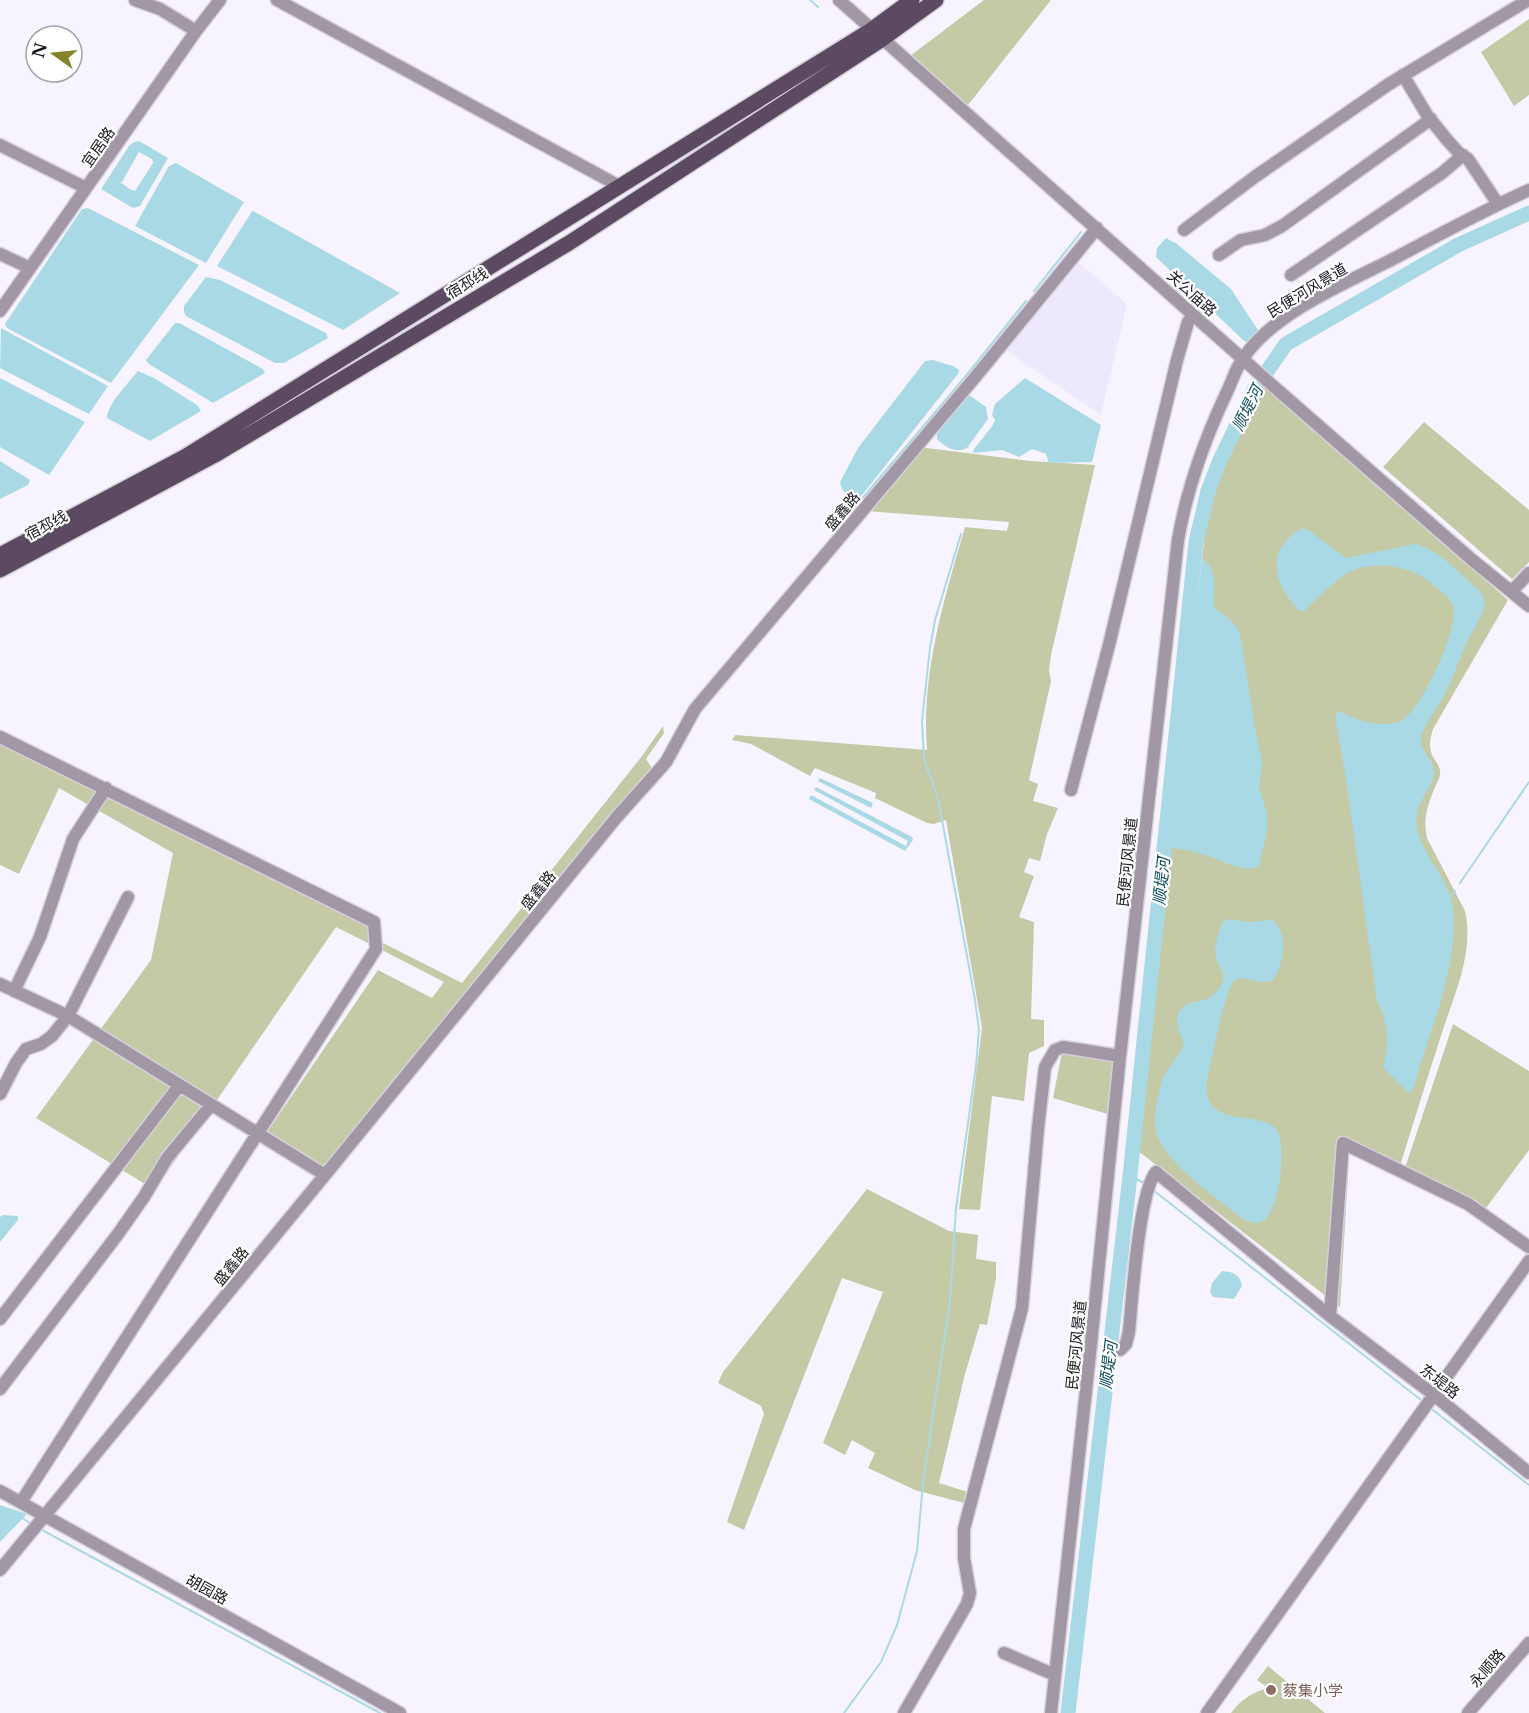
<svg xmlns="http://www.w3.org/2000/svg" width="1529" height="1713" viewBox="0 0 1529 1713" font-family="'Libre Baskerville','Noto Sans SC',serif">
<rect width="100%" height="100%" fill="#f8f4ff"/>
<path fill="#eee8fc" d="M1076,260L1127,304L1101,415L1004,349Z"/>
<path fill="#c4caa5" d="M984,0H1051L968,105L910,56Z
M1529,19V95L1514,106L1481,52Z
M1266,385L1508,600L1433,729C1430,739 1428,747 1433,757C1436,762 1441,767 1440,774C1440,778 1437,783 1435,787C1427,807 1423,818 1427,838L1465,911C1475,954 1452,999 1440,1039C1426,1082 1413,1124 1400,1166L1350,1142L1340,1307L1138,1151L1206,523C1219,480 1237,421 1266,385Z
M1424,422L1529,510V562L1512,579L1383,467Z
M919,447L1031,461L1095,465L1051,655L1049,670L1051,681L1029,780L1038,784L1033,801L1058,808L1047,834L1040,861L1029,858L1024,872L1034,876L1019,917L1034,922L1031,1019L1044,1020V1046L1029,1053L1024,1101L992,1096L980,1210L959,1209L982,1028L946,820L934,824L927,823L875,798L876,793L815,768L810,776L751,744L732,740L735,735L927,750C921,673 944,600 965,527L1007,531L1009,522L866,511Z
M663,726L664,733L646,759L652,768L325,1167L267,1132L378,970L432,998L444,982L380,949L383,943L462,983L642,756Z
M0,741L369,924L372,945L336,927L155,1190L36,1118L151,960L173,853L59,788L19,874L0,865Z
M1453,1024L1529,1071V1150L1486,1208L1405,1168Z
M1065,1051L1118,1059L1111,1115L1053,1098L1061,1057Z
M867,1189L949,1231L978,1235L976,1259L996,1262V1278L987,1325L980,1324L965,1374L939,1483L968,1492L964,1503L915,1490L868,1468L875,1453L852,1440L845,1455L823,1443L883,1292L842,1278L744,1530L727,1522L764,1414L761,1406L718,1383L723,1372Z
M1268,1666L1325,1713H1231C1240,1700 1253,1692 1268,1688L1257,1680Z"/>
<path fill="#aad9e6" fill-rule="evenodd" d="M139,141L168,158L140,206L133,208L101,189L129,146L134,142ZM139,152L152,159L153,163L135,191C127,189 125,184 119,182H122Z
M176,163L244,202L206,263L135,226L169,166Z
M88,208L199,265L111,383L7,328L5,324L82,209Z
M253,210V211L400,293L343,330L217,266Z
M1166,238L1177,244L1231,289L1260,333L1248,343L1243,340L1156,257L1157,248Z
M206,277L220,280L326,333L328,338L284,363H275L186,316L184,312V306Z
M175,323H179L263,369L265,373L213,403L149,364L146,360Z
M1,328L108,386L89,414L0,368Z
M933,360L953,366L959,370L958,374L862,495L856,499C847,496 842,492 840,482L858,448L925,361Z
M138,371L154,378L197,405L201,411L150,441L107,418C107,405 129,382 138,371Z
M0,378L85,422L49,475L0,447Z
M1025,378L1101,425L1092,462L1049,463L1046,454L1032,449L1019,457L1002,450L973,453L974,449L993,425L995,420L992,415L995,404Z
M969,395L986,407L988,419L967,448C956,454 945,447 937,439V432Z
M0,461L30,480L28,485L0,499Z
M1302,528L1308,530L1346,558L1415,544C1440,550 1461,575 1480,591C1483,597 1486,601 1484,608C1480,621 1471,632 1466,644C1458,662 1452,682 1442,699C1437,709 1422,728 1421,739C1420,751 1434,760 1434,772C1434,787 1413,803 1417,827C1422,857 1450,878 1453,910C1458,971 1429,1030 1414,1087L1409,1093L1383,1068C1389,1044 1389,1023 1377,1001L1347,786L1335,715L1339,711C1357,720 1381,729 1401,721C1419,713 1460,628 1453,607C1451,598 1439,590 1432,584C1411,565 1370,559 1346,574C1331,584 1317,598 1304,611H1299C1273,582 1264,551 1302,528Z
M1202,559C1220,568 1212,593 1214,608C1225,616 1235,621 1240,634L1255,728L1262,762L1259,787L1267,814V831L1259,866C1242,874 1225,861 1208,856C1196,852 1183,849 1170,847Z
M820,778L873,803L871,808L818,781Z
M816,787L912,837L913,840L905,851L809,799L811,795L906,846L908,841L814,790Z
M1227,919L1249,922L1273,920C1289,935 1284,965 1272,981L1261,982L1240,978L1233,981C1222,1006 1218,1031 1212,1056C1210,1068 1205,1081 1207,1093C1212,1129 1266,1109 1278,1132C1286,1149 1280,1213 1261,1222C1254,1225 1249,1221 1243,1219C1218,1199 1163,1162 1156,1131C1153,1116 1158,1096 1162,1081C1167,1065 1181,1057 1184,1042C1177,1031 1172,1012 1186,1005C1192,1001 1198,1002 1204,1000C1210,999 1219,990 1221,985C1227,974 1219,968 1216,958C1213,947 1219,931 1223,921Z
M3,1215L18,1216V1220L0,1242V1217Z
M1222,1271C1233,1272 1240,1274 1242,1286L1234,1299L1213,1297L1210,1292L1212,1283Z
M0,1505L27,1514L0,1542Z"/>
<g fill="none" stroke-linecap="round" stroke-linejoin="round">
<path stroke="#aad9e6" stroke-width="2" d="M810,0L818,7
M1034,291L1081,232
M855,507L965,377L1026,301
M1460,883L1529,782
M1450,896L1455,891
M1130,1176L1146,1184
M1153,1190L1421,1400
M1433,1410L1529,1485
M22,1518L30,1523
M42,1530L380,1713
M844,1713L881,1662L897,1625L917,1551L923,1482L950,1301L956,1208L976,1066L979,1029L974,994L938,798L924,759L922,721L930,648L935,620L961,534"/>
<path stroke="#aad9e6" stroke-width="15" d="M1068,1713L1130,1176L1196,542L1208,491L1220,460L1254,390L1286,344L1458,245L1529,213"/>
<g stroke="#d4d1db" stroke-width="15">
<path id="minor" d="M135,0L160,9L196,31
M277,0L621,187
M839,0L1272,385L1471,559L1529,606
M1403,75L1427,115L1448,141L1459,153L1468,159L1498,204
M0,145L86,188
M1184,230L1256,176L1389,84L1528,0
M0,254L30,268
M1219,255L1241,240L1265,235L1282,226L1431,119
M1291,275L1442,173L1463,155
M0,311L196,31L220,0
M1512,591L1529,573
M0,737L374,922L376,949L21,1502
M1071,790L1109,645L1177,360L1188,322L1193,315
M0,984L68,1016L325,1175
M14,991L40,937L73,839L106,788
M0,1094L16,1063L26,1049L41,1044L52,1036L68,1016L128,897
M1330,1316L1343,1143L1468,1204L1529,1247
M0,1319L179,1086
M1120,1350L1126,1344L1129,1332C1132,1300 1139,1192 1156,1172L1330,1316L1434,1395L1529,1473
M0,1389L118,1234L144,1197L167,1158L211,1105
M0,1491L400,1713
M0,1570L325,1175L616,818L666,762L695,709L977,375L1097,228
M1004,1653L1055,1675
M904,1713L967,1604L970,1593L964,1558V1529L1022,1308L1038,1128L1045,1067L1055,1050L1063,1047L1120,1056
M1051,1713L1091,1344L1120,1056L1178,540C1187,488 1204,441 1226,394C1232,382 1236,367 1244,357C1274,313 1344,284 1391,260C1437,236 1482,211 1529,190
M1207,1713L1529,1261
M1468,1713L1529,1643"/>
</g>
<g stroke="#d4d1db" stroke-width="18">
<path id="major" d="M0,555L186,456L871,30L912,0
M0,570L215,455L569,243L881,40L936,0"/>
</g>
<use href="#minor" stroke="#a197a5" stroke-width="12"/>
<use href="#major" stroke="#5b4a61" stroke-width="15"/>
</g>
<circle fill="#8d6e63" stroke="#fff" stroke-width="2" cx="1271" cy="1690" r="6"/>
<g text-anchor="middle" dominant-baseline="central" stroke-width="4.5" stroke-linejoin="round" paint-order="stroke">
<g font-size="15" fill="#1a1720" stroke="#fff">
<text transform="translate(98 147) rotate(-55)">宜居路</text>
<text transform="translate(467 283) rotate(-31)">宿邳线</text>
<text transform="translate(1307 290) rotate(-31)">民便河风景道</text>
<text transform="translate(1192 293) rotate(42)">关公庙路</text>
<text transform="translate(842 511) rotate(-50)">盛鑫路</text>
<text transform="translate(46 525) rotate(-28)">宿邳线</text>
<text transform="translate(1127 862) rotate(-84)">民便河风景道</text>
<text transform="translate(538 890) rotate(-51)">盛鑫路</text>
<text transform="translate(231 1266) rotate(-51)">盛鑫路</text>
<text transform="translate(1076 1345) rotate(-84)">民便河风景道</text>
<text transform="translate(1440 1381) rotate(38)">东堤路</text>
<text transform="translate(207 1589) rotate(29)">胡园路</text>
<text transform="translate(1487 1668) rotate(-49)">永顺路</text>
</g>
<g font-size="15" fill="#785e54" stroke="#fff" text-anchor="start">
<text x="1283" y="1690">蔡集小学</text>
</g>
<g font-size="16" font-style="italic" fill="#0c4e5c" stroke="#fff">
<text transform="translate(1247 408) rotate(-63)">顺堤河</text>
<text transform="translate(1161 881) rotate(-84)">顺堤河</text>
<text transform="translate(1108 1365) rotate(-83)">顺堤河</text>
</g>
</g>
<g transform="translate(54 54) rotate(285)"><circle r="28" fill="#ffffff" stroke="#a3a2a6" stroke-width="1.5"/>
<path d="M0-4.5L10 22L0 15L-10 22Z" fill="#85832c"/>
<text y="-9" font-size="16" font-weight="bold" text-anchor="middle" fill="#1a1720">N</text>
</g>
</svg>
